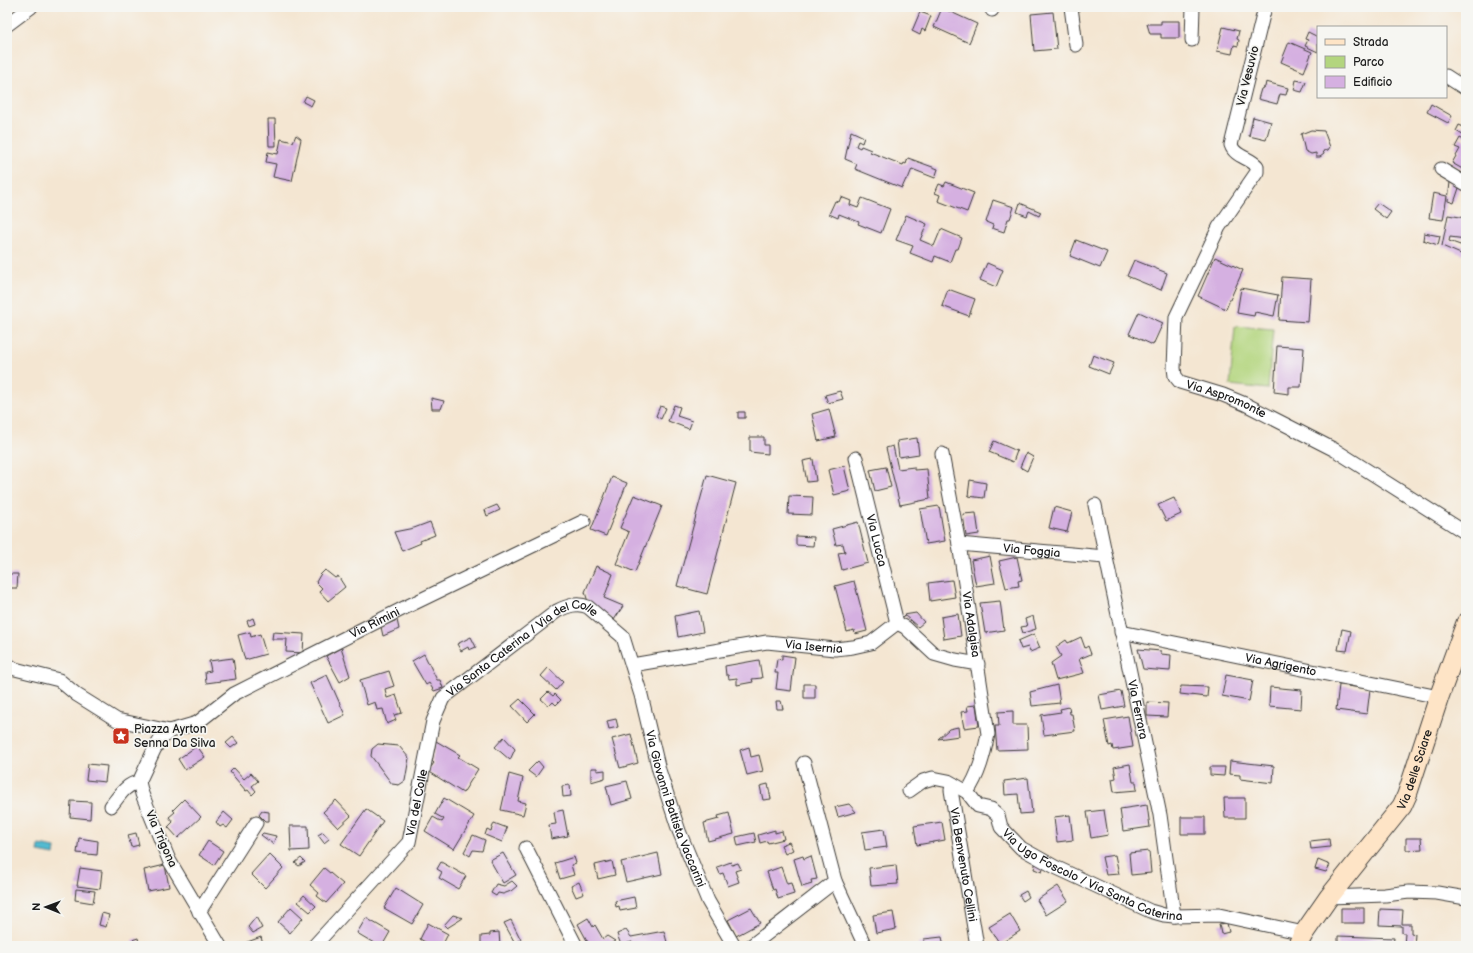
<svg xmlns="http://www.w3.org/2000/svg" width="1473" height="953" viewBox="0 0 1473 953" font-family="'Balsamiq Sans',sans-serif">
<rect width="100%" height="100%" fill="#f6f6f2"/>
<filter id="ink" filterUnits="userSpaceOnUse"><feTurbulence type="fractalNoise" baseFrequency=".025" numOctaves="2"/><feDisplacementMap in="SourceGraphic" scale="8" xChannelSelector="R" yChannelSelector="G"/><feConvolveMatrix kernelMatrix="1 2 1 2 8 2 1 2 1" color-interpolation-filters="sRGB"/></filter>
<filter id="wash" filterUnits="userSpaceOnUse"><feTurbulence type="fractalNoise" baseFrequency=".012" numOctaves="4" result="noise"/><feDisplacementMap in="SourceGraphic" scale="16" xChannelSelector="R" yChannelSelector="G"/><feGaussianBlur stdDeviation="0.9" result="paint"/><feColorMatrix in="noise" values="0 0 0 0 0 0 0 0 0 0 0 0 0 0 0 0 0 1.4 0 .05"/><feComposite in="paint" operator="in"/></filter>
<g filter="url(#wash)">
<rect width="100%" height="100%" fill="#f4e6d2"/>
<path fill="#b3d57e" stroke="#68784d" d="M1235,326L1273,329L1268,389L1230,385Z"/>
<path fill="#52bad0" stroke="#376b76" d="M39,845L55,848L54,855L38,852Z"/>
<g id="blocks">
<path fill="#d5b0e1" d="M942,8L977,24L969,43L934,27Z
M920,12L931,16L925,31L922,29L920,35L912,31Z
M1053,12L1057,49L1034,51L1031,14Z
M1161,21H1179V38H1161V34H1150L1147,24H1161Z
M1223,27L1239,31L1237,39L1239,40L1238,46L1234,45L1232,54L1217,51Z
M1308,32L1318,37V52L1305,46L1308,40L1305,39Z
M1289,42L1312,52L1304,72L1281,62Z
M1296,80L1306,82L1302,92L1294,90Z
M1266,82L1288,88L1286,95L1280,94L1277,104L1258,99L1261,89L1265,87Z
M306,96L314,100L311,106L303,102Z
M1431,104L1452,116L1448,123L1427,112Z
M1253,117L1271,122L1266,140L1249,136Z
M268,119H275L276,146H269Z
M1459,125L1466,128V137L1456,131Z
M1311,130L1324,131L1330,147L1328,150L1323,151L1324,154L1320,157H1316V153L1311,154L1305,151L1301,134Z
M851,131L864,137L862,143L858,141L856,146L860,148L861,146L871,150L870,152L903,165L904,163L906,164L908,158L938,169L935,178L912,169L908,179H906L902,188L855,169L857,164L845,159Z
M296,135L301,139L292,181L273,177L276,164L266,162L268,152L278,154L281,139L293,142Z
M1460,138L1466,141V171L1452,163L1460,149L1455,147Z
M946,182L974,193L967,212L938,201L940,195L935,193L939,184L944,186Z
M1450,182L1460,185L1454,203L1448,201Z
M1433,193L1447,196L1443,220L1429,218Z
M841,197L851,201L850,205L858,208L862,198L890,209L881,233L858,224L859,222L839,214L838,218L829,214L835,201L839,202Z
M993,200L1014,207L1010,219H1008L1004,232L992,228L993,225L986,222Z
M1020,203L1041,212L1039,216L1029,211L1027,216L1017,212Z
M1378,203L1391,212L1386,219L1373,209Z
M906,215L927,224L920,240L934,246L941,229L962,238L958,249H955L950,262L935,256L933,262L910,253L913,246L896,240Z
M1448,215L1466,218V239L1450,237L1449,241L1466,247L1463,255L1442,246Z
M1424,233L1440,236L1438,245L1423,240Z
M1076,240L1107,252L1100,268L1070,256Z
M1215,257L1243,270L1226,309L1198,296Z
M1134,260L1167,273L1161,290L1127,276Z
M987,263L1003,270L996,287L980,280Z
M1282,277L1311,279L1308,322L1279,320Z
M1241,288L1278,295L1274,316L1255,312L1254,316L1237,313Z
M948,289L975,299L969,316L942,306Z
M1139,312L1163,323L1153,345L1129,334Z
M1277,346L1304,348L1301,387H1289V394L1274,392Z
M1093,355L1114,363L1109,374L1089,366Z
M840,391L843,399L828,403L825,395Z
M431,398L444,401L441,409H432Z
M674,405L680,407L677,416L692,421L689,429L668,421Z
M660,406L666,408L661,419L656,416Z
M829,409L836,437L818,441L812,414Z
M738,412H745V418H738Z
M750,437H764V445H768V454L750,452Z
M917,438L919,454L899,457L897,441Z
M994,441L1017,451L1013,462L989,452Z
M893,446L898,469L914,467V470L927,469L930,499L900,505L886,448Z
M1026,453L1033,457L1027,471L1020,467Z
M813,459L816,481L807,482L803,461Z
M844,466L850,491L834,495L828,470Z
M886,467L891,487L875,491L870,470Z
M707,475L736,483L707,594L677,586Z
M612,477L627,483L606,536L591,530Z
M970,480L986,483L984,498L968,496Z
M634,495L662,506L635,572L616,564L629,532L620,528Z
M789,496L813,497L812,515L788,514Z
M1174,498L1181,514L1166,521L1158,505Z
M497,505L500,510L487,516L485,510Z
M939,506L945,541L926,544L920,509Z
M1054,507L1072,512L1067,532L1049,528Z
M976,513L979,534L966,536L963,514Z
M430,522L435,535L420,541L421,543L402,551L394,532L414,528Z
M858,522L868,563L842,570L838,553L845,552L843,544L836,545L832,529Z
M796,536L814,537L813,546L796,545Z
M990,556L995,583L976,586L971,560Z
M1017,557L1022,580L1018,581L1019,586L1006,588L999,561Z
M596,566L613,574L604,598L623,606L614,620L588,602L585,592Z
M325,570L335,578L338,576L345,587L328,601L319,591L322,588L316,582L320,575Z
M7,574H18L17,588H9Z
M952,580L955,597L930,601L928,583Z
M854,581L867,631L855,634L854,630L847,632L835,586Z
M1000,601L1004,630L985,633L980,603Z
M699,611L703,632L678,637L675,616Z
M916,613L924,622L918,627L904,615Z
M958,614L961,636L944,639L941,617Z
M1033,616L1036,629L1023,633L1021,627L1027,626L1025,619Z
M253,618L255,624L249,626L247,621Z
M397,620L399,629L383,636L381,627Z
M1342,629L1351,631L1347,651L1338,650Z
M250,632L251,637L260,634L266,654L245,660L238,635Z
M273,632L304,634L303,653L286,652L287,639H272Z
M1034,634L1040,648L1030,652L1028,647L1021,649L1018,641Z
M471,637L476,647L469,650L468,647L461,651L457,644Z
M1081,637L1085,648L1088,646L1091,654L1079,659L1084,673L1056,680L1051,663L1061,656L1056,647L1066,640L1068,643Z
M341,648L350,676L340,682L326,656Z
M1138,649L1161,651V654L1171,655L1170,671L1143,669Z
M424,654L437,680H440L443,688L434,691L429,683L426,685L412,661Z
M782,655L795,657L791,691L776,689L778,673H775L777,659L782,660Z
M233,658L236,679L206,683L205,672L211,671L209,661Z
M759,660L762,678L752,679L753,682L737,685V678L729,679L728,675H726L725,666Z
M548,668L563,682L556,690L541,676Z
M389,671L394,686L385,689L387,698L396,695L402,713L394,715L396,720L387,724L383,709L377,710L375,702L367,705L360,680Z
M327,675L345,715L328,723L310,683Z
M1226,675L1253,680L1249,701L1222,696Z
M804,684H815V698H804Z
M1057,685L1060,703L1032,706L1030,692Z
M1339,685L1370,689L1367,714L1336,710Z
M1181,686L1208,687L1207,697L1180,694Z
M1270,687L1302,690L1301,709L1269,706Z
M1121,691L1124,706L1102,710L1099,695Z
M548,692L553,696L555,694L561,700L556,705L553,702L549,706L541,699Z
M520,699L535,714L527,722L512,706Z
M776,701H781L783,709H777Z
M1147,702L1168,703L1167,717L1147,716Z
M976,705L979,726L964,728L961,712L968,711L967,706Z
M1069,707L1070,714H1072L1075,731L1044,735L1041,715L1061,712L1060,709Z
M1013,711V725H1027L1028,749L997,750L995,726H999L998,712Z
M1128,716L1133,747L1113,750L1112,745L1109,746L1104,720Z
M616,719L618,727L609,729L607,721Z
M958,727L959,736L938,739L949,729Z
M631,734L638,763L620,768L612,739Z
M233,737L238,743L231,748L226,743Z
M504,737L515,749L510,760L495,747Z
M436,741L460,755L458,757L478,769L463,793L428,771L434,763L432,761Z
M378,744L399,746L409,758L405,781L399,785L392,784L371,756L372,749Z
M197,746L205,757L185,770L178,759Z
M749,747L751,757L759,755L763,771L747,775L740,750Z
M538,761L543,767L536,777L528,771Z
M1230,761L1274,766L1273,783L1240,779V775L1229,774Z
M88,764L107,766L105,782L86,780Z
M1130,764L1133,782H1136L1137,790L1114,792L1112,779L1116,778L1114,767Z
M1210,767H1225L1224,776L1210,775Z
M234,768L244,779L251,773L258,781L252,786L256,791L252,795L248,790L246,791L230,772Z
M591,768H597V771L605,770V778L591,782Z
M509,774L523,778L518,801L526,803L523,815L501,810Z
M1028,778L1032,813L1020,814L1018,794L1005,795L1004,781Z
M627,781L632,799L611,805L606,786Z
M768,784L771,799L763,800L760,786Z
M570,785L571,796L563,797L562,786Z
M444,798L474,816L454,849L425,831L433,817L442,822L444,819L435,814Z
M1224,798H1245V818H1225Z
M184,799L201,817L178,838L168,827L173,822L169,817L175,812L173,810Z
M336,800L351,816L338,828L323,812Z
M71,801L91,802L90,819L70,817Z
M849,804L856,812L838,817L835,807Z
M1147,805L1150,827L1123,831L1120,809Z
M366,809L383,821L359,856L341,844Z
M563,810L568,836L551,839L549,825L556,824L554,812Z
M1104,810L1108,835L1091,838L1087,812Z
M262,811L269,812V821H265L259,815Z
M224,812L233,820L227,828L223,825L220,827L216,822Z
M729,813L734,834L708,841L704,823L719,819L718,816Z
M1070,815L1073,840L1057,842L1054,817Z
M1181,817H1205V834H1181Z
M942,822L945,840L917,845L914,826Z
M494,823L507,828L502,842L485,835L487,829L491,831Z
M290,826H308L309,850L291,851Z
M884,829L887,847L865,850L862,832Z
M775,830V833L782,831L784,839L768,843L767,841L760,843L758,835Z
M323,832L329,839L324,843L318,835Z
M136,833L139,845L131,847L128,835Z
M263,833L276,836L273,844L261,835Z
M754,833L756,842L738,846L736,837Z
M473,835L485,840L482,851L473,850L470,856L464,852Z
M79,838L98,841L97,855L77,853Z
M1406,838H1421L1422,849L1406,850Z
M1329,839L1330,847L1311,849L1310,841Z
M208,841L223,851L214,865L199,855Z
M789,842L793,850L785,854L781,845Z
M1149,851L1151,873L1131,875L1129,853Z
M503,853L516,875L503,883L490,860Z
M658,853L662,874L626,882L621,862Z
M269,854L283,868L265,888L251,874Z
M1115,855L1119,874L1106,875L1102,857Z
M803,856L804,859L811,856L817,879L811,880L812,884L802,887L794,859Z
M574,857L576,863L571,865L574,875L560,879L555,863Z
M301,858L305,862L299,866L295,863Z
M1318,860L1330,865L1326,872L1315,869Z
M612,861L615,875L598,879L595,865Z
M1036,861L1045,864L1042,872L1034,869Z
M441,862L466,876L458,889L439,878L442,872L437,869Z
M731,862L732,865L738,863L741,869L735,871L739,882L728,886L723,873L720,874L717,867Z
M165,865L169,887L148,891L144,870Z
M896,865L898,884L871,886L869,868Z
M781,867L787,884L791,883L794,894L778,899L775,889L773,890L767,872Z
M80,868L102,871L100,889L77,886Z
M324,868L343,884L326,903L317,896L319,893L310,885Z
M512,881L517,886L511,891L503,894L498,893L496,896L491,893L496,884L504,886Z
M579,882L584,894L576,897L571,886Z
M1058,886L1068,901L1046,915L1037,900Z
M396,888L423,905L412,924L384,908Z
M76,889L95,891L93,903L75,900Z
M1026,891L1029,897L1023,901L1019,895Z
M304,895L316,906L310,912L298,902Z
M634,897L636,908L620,911L619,906L616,907L615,901Z
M291,907L303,918L290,933L278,922Z
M751,908L760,923L736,936L728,920Z
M1341,908H1364V923H1341Z
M1380,909L1403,910L1402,924H1411V933L1415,934L1414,946H1404L1405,933H1402V926L1379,925Z
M893,912L896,929L876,933L873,915Z
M102,913L109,915L106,927L99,925Z
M1010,914L1020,931L1000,944L989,927Z
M453,915L463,918L447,928L444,925Z
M256,917L262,928L253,933L248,927Z
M366,918L390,932L382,946H379L357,933Z
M588,918L593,927L595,925L603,939L607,936L615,941L607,946H596L595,944L590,946L578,924Z
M511,920L521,940L515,943L504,923Z
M428,923L448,934L442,946H432L420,939Z
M1227,923L1229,932L1221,934L1219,924Z
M626,930L631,937L664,931L668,946H646L645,943L632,945V942L621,945L617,934Z
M499,932L500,946H481V936L490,935V933Z
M1338,936L1394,938L1393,946H1338Z
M261,937L263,945L259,946H242V944Z
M942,937L944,946H918V943H924V939Z
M138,938L139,943L133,945L132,940Z
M1424,943L1446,944V946H1424Z"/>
</g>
</g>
<g filter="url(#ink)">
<use href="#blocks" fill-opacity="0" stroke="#3c3a37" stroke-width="1"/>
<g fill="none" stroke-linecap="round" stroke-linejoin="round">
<g stroke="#3c3a37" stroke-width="15">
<g id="street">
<path d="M1071,7L1076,45"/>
<path id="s1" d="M1265,7L1231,145C1235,157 1249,157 1257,166V172L1219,227L1176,317L1174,368L1175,376L1180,382L1223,395L1245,404L1335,450L1466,533"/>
<path d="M992,10L993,7"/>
<path d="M7,25L31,7"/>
<path d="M1192,40L1193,7"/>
<path d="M1446,76L1466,89"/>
<path d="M1441,169L1466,184"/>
<path id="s2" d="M942,454L959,544L988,734C984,754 979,775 967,792"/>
<path id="s3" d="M856,458L897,623"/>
<path id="s4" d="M1095,505L1160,815L1174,916"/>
<path id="s5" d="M959,544L1105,557"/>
<path id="s6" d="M1121,632L1439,697"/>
<path d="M7,664L15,669L59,680L77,695L117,720L170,731"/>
<path id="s7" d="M632,665L767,642L835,649L853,647L871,643L897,623L905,627L934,654L955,660L978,664"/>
<path id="s8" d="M953,784L951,790L977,946"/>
<path id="s9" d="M909,791L923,781L933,778L948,781L967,792L978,806L991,809L998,815L1001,827L1021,848L1055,867L1150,911L1164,915L1174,916L1219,915L1304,933"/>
<path d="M111,806C119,796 126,784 139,782"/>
<path d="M526,848L576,946"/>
<path d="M835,881L865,946"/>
<path d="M1329,897L1385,895L1409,892L1437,893L1466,898"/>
<path d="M199,912L256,823"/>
<path id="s10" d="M220,946L169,860L142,794L139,782L154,750L160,740L170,731L197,723L234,694L404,608L584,521"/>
<path id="s11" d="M314,946L409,842L433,721L443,698L557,611C567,606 577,602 588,607L623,637L641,695L659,770L679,831L708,901L734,946"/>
<path d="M751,946L835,881L804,763"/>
</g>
</g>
<g stroke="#3c3a37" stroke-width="21">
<g id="secondary">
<path id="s12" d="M1297,946L1304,933L1329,897L1402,806L1407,795L1439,697L1466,623"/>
</g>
</g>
<use href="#street" stroke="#fff" stroke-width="13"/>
<use href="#secondary" stroke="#fee4c6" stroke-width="19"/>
</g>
</g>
<defs>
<g id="sight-square" transform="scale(0.9)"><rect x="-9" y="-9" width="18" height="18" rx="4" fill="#c8321e" stroke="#f6f6f2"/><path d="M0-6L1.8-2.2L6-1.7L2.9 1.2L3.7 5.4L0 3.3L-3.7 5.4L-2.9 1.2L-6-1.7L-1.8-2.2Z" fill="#fff"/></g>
</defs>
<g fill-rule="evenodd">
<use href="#sight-square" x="121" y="736"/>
</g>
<g text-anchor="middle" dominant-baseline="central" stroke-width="3.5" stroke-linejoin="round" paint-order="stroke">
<g font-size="12" fill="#1c1c1c" stroke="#f6f6f2">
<text transform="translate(1248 76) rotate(-76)">Via Vesuvio</text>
<text stroke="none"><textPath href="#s1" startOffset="465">Via Aspromonte</textPath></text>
<text stroke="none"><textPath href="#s3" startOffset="85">Via Lucca</textPath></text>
<text stroke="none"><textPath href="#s5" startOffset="73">Via Foggia</textPath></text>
<text stroke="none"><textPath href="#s10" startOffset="477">Via Rimini</textPath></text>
<text stroke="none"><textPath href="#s2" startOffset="173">Via Adalgisa</textPath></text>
<text stroke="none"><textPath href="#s7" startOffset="184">Via Isernia</textPath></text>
<text stroke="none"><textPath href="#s11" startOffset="386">Via Santa Caterina / Via del Colle</textPath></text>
<text stroke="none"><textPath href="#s6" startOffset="163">Via Agrigento</textPath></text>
<text stroke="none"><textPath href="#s4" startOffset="209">Via Ferrara</textPath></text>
<text stroke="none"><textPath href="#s12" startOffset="214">Via delle Sciare</textPath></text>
<text stroke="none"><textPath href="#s11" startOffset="181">Via del Colle</textPath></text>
<text stroke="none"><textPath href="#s11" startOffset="691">Via Giovanni Battista Vaccarini</textPath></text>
<text transform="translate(161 839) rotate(66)">Via Trigona</text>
<text stroke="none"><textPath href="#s8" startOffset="82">Via Benvenuto Cellini</textPath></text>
<text stroke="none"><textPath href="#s9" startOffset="223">Via Ugo Foscolo / Via Santa Caterina</textPath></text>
</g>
<g font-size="12" fill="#1c1c1c" stroke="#f6f6f2" text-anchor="start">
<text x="134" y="729">Piazza Ayrton<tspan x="134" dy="14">Senna Da Silva</tspan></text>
</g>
</g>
<rect width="1473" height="953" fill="none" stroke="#f6f6f2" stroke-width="24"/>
<rect x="1317" y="26" width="130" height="72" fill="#f6f6f2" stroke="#9f9f9c"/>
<rect x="1325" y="39" width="20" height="6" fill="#fee4c6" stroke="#9f9f9c"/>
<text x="1353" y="46" font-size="12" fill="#1c1c1c">Strada</text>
<rect x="1325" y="56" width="20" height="12" fill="#b3d57e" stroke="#9f9f9c"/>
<text x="1353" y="66" font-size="12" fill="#1c1c1c">Parco</text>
<rect x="1325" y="76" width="20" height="12" fill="#d5b0e1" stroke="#9f9f9c"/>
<text x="1353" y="86" font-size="12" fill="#1c1c1c">Edificio</text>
<g transform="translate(46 907) rotate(271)" stroke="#f6f6f2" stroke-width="3" paint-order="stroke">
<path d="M0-3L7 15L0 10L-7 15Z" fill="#1c1c1c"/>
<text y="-6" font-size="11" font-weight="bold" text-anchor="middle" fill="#1c1c1c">N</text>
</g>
</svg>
